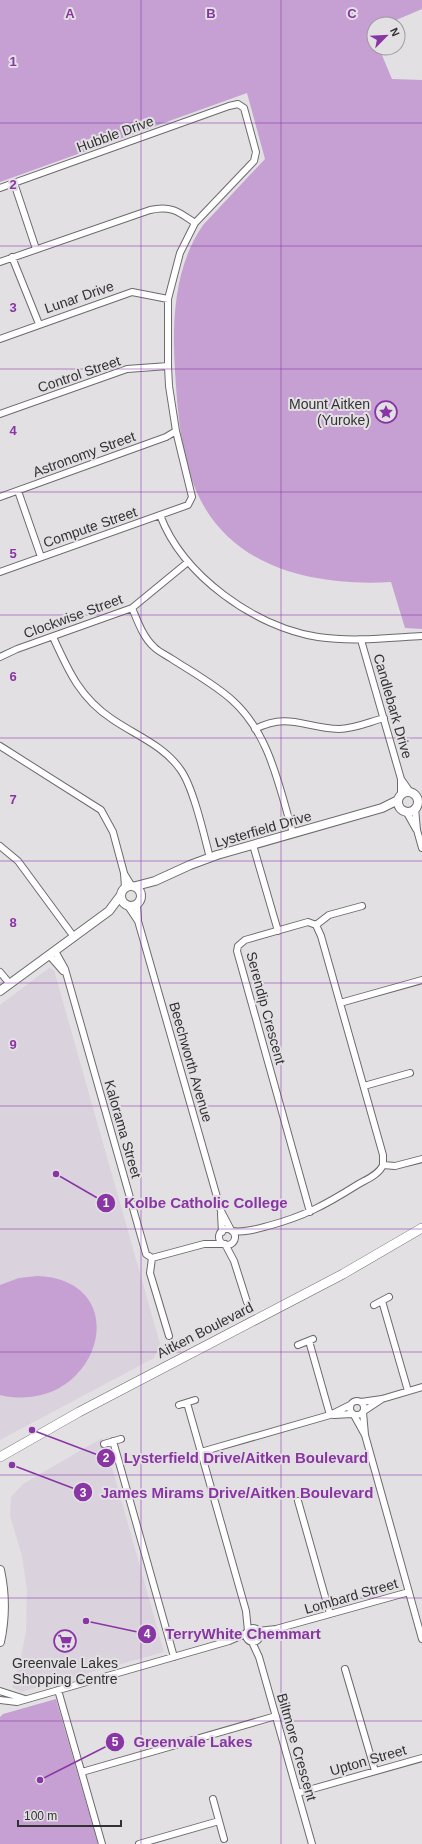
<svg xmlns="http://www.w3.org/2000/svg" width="422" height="1844" viewBox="0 0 422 1844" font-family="Arial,sans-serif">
<rect width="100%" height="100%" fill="#e3e0e4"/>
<path fill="#dad2dc" d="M49,968L54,970L160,1344L154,1358L0,1440V1005Z
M102,1438L108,1453L164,1652L21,1692L12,1687L21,1657L26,1631L27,1590L22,1556L10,1516L11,1497L23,1484Z"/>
<path fill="#c69fd3" d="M0,0H422V9L387,24H374V29L372,30L374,36V48H379L392,79L422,80V629L405,628L391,582C322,586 243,572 205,508C181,468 178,416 175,371C172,321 174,267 203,225L265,159L247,93L0,182Z
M37,1276C140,1280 98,1418 0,1395V1285L19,1278Z
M56,1699L98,1844H0V1717L3,1714Z"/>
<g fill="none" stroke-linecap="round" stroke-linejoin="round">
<g stroke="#6d6a6e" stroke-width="8">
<path id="minor" d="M14,183L36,249
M0,188L229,106L238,104L244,108L256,152L254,161L195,223L180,253L168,299V366L169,386L176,431L192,497L188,505L0,572
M12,257L39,324
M0,262L150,210C171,205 179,212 195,223
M0,339L132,292L168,299
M0,414L127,369L168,366
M18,491L41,557
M0,497L166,437L176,431
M160,515C183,576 255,627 318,637C353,642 387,638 422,636
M132,608C138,622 143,637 154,647C159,652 166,655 172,659C192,672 214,684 232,700C270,734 279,787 293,833
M53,637C68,670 80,698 112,719C135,735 163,745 180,769C193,786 204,835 210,858
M361,640L401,779L410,792
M0,657L17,649L132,608L188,562
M255,729C289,712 304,728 339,729C354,729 369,722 384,718
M0,746L101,810L113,832L124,873L125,887
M401,779V794
M415,808L417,830L422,848
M406,811L416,829
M253,845L278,931
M0,846L18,861L74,937
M125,875L131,885
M137,904L138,919
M128,906L138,921L221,1211L231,1230
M316,925L329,915L362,906
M55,951L65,969L146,1254L152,1258L204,1244H224
M49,955L63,971
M0,972L10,984
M340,1003L422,980
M364,1086L410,1073
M383,1165L395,1166L422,1159
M221,1214L222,1232
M219 1237a8 8 0 1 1 16 0a8 8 0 1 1-16 0Z
M232,1231C244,1233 257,1229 268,1226C305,1216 325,1205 357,1185C365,1180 379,1175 383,1165V1155L321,936L316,925L308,922L245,940L238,946L237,951L310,1212
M225,1244L234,1261L247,1302
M152,1258L150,1273L169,1336
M382,1301L408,1391
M374,1305L389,1297
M309,1341L330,1415
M298,1345L313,1339
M350 1408a7 7 0 1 1 14 0a7 7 0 1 1-14 0Z
M361,1402L382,1399L422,1387
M187,1403L246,1611L248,1631
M179,1405L195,1400
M364,1411L382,1399
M363,1412L365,1435
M334,1415L352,1414
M354,1415L365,1435L422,1639
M113,1441L174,1657
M104,1444L121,1439
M201,1452L330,1415L350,1405
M298,1501L330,1614
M246 1635a7 7 0 1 1 14 0a7 7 0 1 1-14 0Z
M258,1631L276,1629L409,1592
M252,1642L259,1657L312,1844
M345,1669L375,1771
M58,1690L102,1844
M0,1691L25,1699
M0,1700L17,1702L229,1641L247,1633
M82,1772L276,1716
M298,1793L422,1758
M213,1799L224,1839
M139,1844L219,1821"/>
</g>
<g stroke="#6d6a6e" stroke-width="10">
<path id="tertiary" d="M398 802a10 10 0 1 1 20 0a10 10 0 1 1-20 0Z
M121 896a10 10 0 1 1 20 0a10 10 0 1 1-20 0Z
M136,886L155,881L190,865L217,855L382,808L398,800
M0,991L109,911L121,895
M0,1570C5,1593 5,1619 0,1642"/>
</g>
<g stroke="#6d6a6e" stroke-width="10">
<path id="secondary" d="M0,1457L79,1412L343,1274L422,1228"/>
</g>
<use href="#minor" stroke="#fff" stroke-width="6"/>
<use href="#tertiary" stroke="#fff" stroke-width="8"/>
<use href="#secondary" stroke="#fff" stroke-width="9"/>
</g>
<path fill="none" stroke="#8935a4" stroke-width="1" stroke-opacity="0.55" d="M141,0V1844M281,0V1844M0,123H422M0,246H422M0,369H422M0,492H422M0,615H422M0,738H422M0,861H422M0,983H422M0,1106H422M0,1229H422M0,1352H422M0,1475H422M0,1598H422M0,1721H422"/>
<defs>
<g id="sight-ring" transform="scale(1.15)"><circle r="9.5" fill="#e3e0e4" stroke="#8935a4" stroke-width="1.5"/><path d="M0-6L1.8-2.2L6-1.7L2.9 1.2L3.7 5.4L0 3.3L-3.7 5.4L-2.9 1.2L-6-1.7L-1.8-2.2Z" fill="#8935a4"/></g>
<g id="supermarket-ring" transform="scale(1.15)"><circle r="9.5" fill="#e3e0e4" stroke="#8935a4" stroke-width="1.5"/><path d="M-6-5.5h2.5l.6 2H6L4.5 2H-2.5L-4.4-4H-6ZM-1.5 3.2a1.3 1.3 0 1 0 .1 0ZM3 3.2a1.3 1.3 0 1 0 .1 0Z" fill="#8935a4"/></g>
</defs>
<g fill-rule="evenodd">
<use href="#sight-ring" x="386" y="412"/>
<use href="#supermarket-ring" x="65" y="1641"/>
</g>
<g text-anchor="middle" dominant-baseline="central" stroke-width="4" stroke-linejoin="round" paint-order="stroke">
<g font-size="14" fill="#323133" stroke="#e3e0e4">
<text transform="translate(115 134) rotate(-20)">Hubble Drive</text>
<text transform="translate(79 297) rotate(-19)">Lunar Drive</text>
<text transform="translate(79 374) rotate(-19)">Control Street</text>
<text transform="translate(84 454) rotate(-20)">Astronomy Street</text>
<text transform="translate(90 527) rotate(-19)">Compute Street</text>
<text transform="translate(73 616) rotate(-20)">Clockwise Street</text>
<text transform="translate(393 706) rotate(74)">Candlebark Drive</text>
<text transform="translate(263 829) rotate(-16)">Lysterfield Drive</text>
<text transform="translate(266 1008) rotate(75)">Serendip Crescent</text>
<text transform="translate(191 1062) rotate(74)">Beechworth Avenue</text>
<text transform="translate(123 1129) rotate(74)">Kalorama Street</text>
<text transform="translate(205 1330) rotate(-27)">Aitken Boulevard</text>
<text transform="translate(351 1596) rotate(-16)">Lombard Street</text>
<text transform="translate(297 1747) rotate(74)">Biltmore Crescent</text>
<text transform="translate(368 1760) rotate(-16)">Upton Street</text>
</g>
<g font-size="14" fill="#323133" stroke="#e3e0e4" text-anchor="end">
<text x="370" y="404">Mount Aitken<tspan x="370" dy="16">(Yuroke)</tspan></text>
<text x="65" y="1663" text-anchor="middle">Greenvale Lakes<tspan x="65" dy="16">Shopping Centre</tspan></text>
</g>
</g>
<g font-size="13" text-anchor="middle" font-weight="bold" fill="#8935a4" stroke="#e3e0e4" stroke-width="4" stroke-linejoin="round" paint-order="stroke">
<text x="70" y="18">A</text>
<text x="211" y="18">B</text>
<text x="352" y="18">C</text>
<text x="13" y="66">1</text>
<text x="13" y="189">2</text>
<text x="13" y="312">3</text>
<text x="13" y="435">4</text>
<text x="13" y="558">5</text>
<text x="13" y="681">6</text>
<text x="13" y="804">7</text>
<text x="13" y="927">8</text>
<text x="13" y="1049">9</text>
</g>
<path fill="none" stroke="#8935a4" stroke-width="1.5" d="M56 1174L106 1203M32 1430L106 1458M12 1465L83 1492M86 1621L147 1634M40 1780L115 1742"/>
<g fill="#8935a4" stroke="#e3e0e4" stroke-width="1.5">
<circle cx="56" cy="1174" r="4"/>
<circle cx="32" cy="1430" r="4"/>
<circle cx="12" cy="1465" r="4"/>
<circle cx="86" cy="1621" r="4"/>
<circle cx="40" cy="1780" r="4"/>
<circle cx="106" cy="1203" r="10"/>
<circle cx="106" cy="1458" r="10"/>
<circle cx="83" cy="1492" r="10"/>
<circle cx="147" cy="1634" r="10"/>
<circle cx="115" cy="1742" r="10"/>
</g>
<g font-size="12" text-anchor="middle" font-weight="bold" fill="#fff">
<text x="106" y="1207">1</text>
<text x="106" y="1462">2</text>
<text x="83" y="1497">3</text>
<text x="147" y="1638">4</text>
<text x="115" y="1746">5</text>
</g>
<g font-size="15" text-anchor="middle" font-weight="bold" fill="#8935a4" stroke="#e3e0e4" stroke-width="4" stroke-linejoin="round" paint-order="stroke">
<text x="206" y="1208">Kolbe Catholic College</text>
<text x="246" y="1463">Lysterfield Drive/Aitken Boulevard</text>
<text x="237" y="1498">James Mirams Drive/Aitken Boulevard</text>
<text x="243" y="1639">TerryWhite Chemmart</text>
<text x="193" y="1747">Greenvale Lakes</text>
</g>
<g transform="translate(386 36) rotate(66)"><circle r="19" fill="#e3e0e4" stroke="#9c9a9d"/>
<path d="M0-3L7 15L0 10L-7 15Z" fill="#8935a4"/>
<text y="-6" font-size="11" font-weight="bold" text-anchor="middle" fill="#323133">N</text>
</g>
<path d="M18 1820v6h103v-6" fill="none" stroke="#323133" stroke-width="2"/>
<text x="24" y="1820" font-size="12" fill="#323133" stroke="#e3e0e4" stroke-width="3" paint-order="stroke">100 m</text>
</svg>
